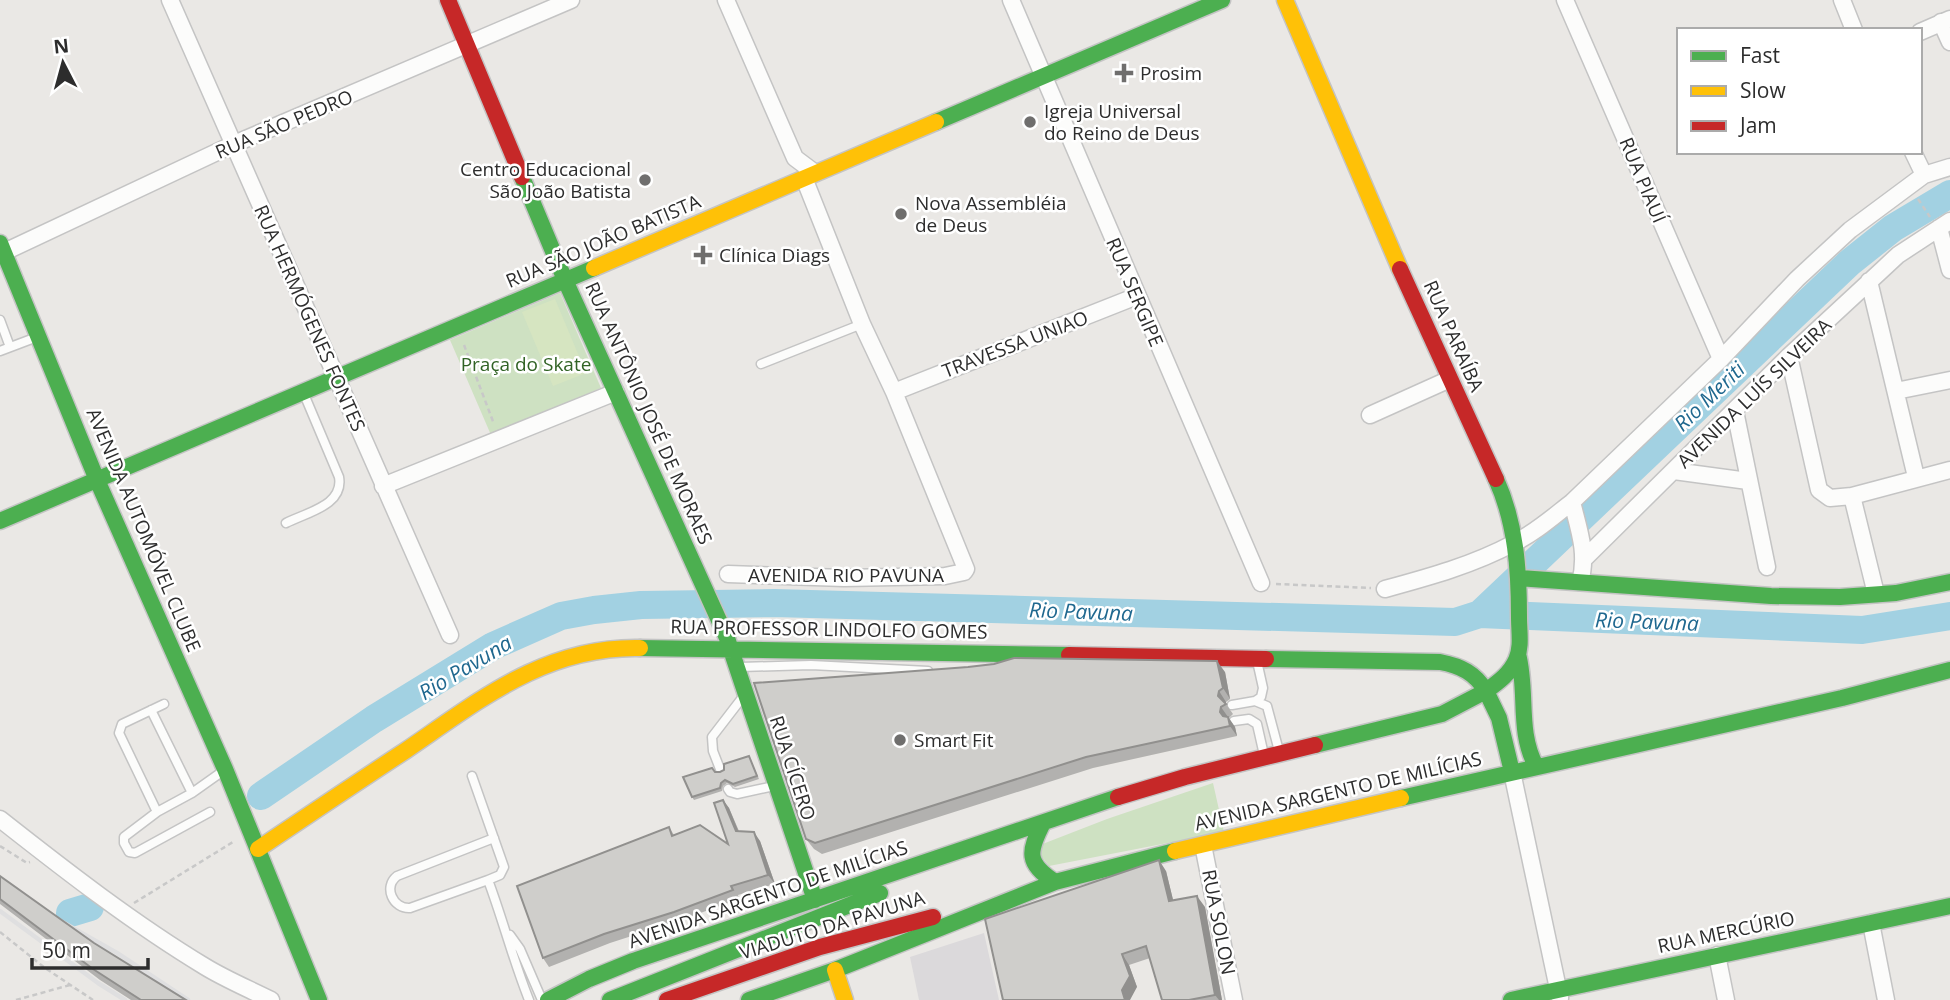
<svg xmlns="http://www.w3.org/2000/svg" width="1950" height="1000" viewBox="0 0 1950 1000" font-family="'Open Sans',sans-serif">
<rect width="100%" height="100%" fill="#eae8e5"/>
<path fill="#dbd9db" d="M984,933L999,1000H919L910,957Z"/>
<path fill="#cee1c2" d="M560,293L601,388L491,435L450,340Z
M1213,783L1224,832L1049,866L1036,849L1040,845L1107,819Z"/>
<path fill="#d6e5c1" d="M555,299L586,373L553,386L522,312Z"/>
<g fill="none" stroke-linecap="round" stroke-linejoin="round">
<path stroke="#a2d1e2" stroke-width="28" d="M1480,614L1849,263L1893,228L1950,194
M261,796L374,719L493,646L561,616L594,610L641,605L774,603L1455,622L1480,614L1862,630L1950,616
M70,913L90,907"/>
<g stroke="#c4c4c4" stroke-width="11">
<path id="lane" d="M0,320L10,347
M0,351L37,337
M761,364L862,324
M286,523C308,512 344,505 339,477L304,394
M741,667L811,665L928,671
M1255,701L1267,706L1279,751
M1232,705L1255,701L1261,697L1263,688L1257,661
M151,710L192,793
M1234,721L1249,719L1257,724L1264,755
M720,769L713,751L712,737L742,698
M472,776L504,867L500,875L488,880C503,920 513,960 529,1000
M728,789L730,792L737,794L774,786
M157,812L119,733L122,724L164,704
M210,812L135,853L129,852L124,843V837L157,812L192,793L223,771
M488,880L410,908C393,909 383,887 397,876L494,838
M510,935L520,949L542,1000"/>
</g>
<g stroke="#c4c4c4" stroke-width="19">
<path id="street" d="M170,0L450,635
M726,0L795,158L815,173
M1011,0L1261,583
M1565,0L1721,359
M1842,0L1854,30
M1941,22L1950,42
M1920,32L1950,19
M1913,152L1924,175
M1939,228L1950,270
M0,254L234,144L571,0
M1869,281L1916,477
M1789,356L1819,490L1830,498L1852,496L1950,470
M1896,391L1950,380
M894,392L1137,296
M1735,411L1767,567
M1370,415L1450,379
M1674,471L1748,481
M383,486L616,392
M1852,496L1876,594
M1572,502C1579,530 1588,554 1580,582
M1584,559L1789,356L1883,269L1898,255L1950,221
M728,574L844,578L945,576L964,572L966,569L894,392L862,324L804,178
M1385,589C1429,577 1473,565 1514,543C1535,533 1554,516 1572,502L1721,359L1797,279L1850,230L1924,175L1950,167
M1512,772L1560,998
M0,819C66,871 133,923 204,966C225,979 249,989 271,1000
M1203,845L1234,1000
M1871,923L1886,1000
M1717,955L1726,1000"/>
</g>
<g stroke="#c4c4c4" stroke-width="19">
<path id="fast" d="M936,122L1222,0
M522,177L565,280
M0,243L97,480L225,769L319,1000
M565,280L727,638L815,900
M0,521L594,268
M1519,578L1771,596L1840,597L1896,593L1950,582
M640,648L1069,655
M1518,654C1528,692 1517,731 1536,766
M1266,659L1440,662C1461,666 1475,673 1486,691C1497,683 1510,674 1516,660C1522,647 1519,632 1519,617C1519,570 1516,523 1496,479
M1315,745L1442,714L1486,691L1499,718L1512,772
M1401,798L1842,698L1950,670
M1043,823C1028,852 1026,863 1055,882
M548,1000L589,979L633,961L1118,797
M610,1000L880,893
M749,1000L835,970L1055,882L1175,851
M1511,1000L1950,906"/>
</g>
<g stroke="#c4c4c4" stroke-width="19">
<path id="slow" d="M1285,0L1400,269
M594,268L936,122
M258,849C307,816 356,783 405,751C480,700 545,646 640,648
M1175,851L1401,798
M835,970L845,1000"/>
</g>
<g stroke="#c4c4c4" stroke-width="19">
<path id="jam" d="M448,0L522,177
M1400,269L1496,479
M1069,655L1266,659
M1118,797L1185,777L1315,745
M667,1000L820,947L933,917"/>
</g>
<path stroke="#c8c8c8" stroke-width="2.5" stroke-dasharray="5 3.5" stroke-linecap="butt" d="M1918,199L1930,217
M464,345L494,424
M1276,584L1371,588
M0,846L27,863L30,862
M134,903L233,842
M0,932L45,968L93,1000
M16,1000L70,985"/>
<use href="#lane" stroke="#fcfcfb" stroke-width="8"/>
<use href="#street" stroke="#fcfcfb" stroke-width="16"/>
<use href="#fast" stroke="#4caf50" stroke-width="16"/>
<use href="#slow" stroke="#ffc107" stroke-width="16"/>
<use href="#jam" stroke="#c62828" stroke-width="16"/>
<path stroke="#dfdfe0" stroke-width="4.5" d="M0,911L98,983L125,1000
M57,919L117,953L188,1000"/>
</g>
<path fill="#b2b1af" d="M1225,672L1230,699L1226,702V704L1233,714L1229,718L1235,727L1237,736L1093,768L822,854L814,849L806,839Z
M749,756L759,779L735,787L727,783L723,786L722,791L694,800L692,797L715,772H720Z
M723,800L729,808L739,831L760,841L775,884L738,895L739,899L681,920L610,943L549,967L543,958L669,827L674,835L728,844Z
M1166,871L1173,900L1205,907L1222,1000H1162L1150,958L1129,965L1137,987L1003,1000Z
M0,876L94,943L186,1000H131L100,980L0,904Z"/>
<path fill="#91908e" d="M1217,661L1225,672L1230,699L1223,688Z
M1219,691L1226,702V704L1218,696Z
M1221,707L1235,727L1237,736L1220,712Z
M723,800L729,808L742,840L736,831Z
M754,832L760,841L775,884L768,875Z
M1159,860L1166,871L1176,912L1169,901Z
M1197,896L1205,907L1222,1000H1219L1215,995Z
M1122,954L1129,965L1137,987L1130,1000H1125L1122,990Z"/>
<path fill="#cfcecb" stroke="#91908e" stroke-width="2" d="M1014,658L1217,661L1223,688L1219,691L1218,696L1226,704L1221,707L1220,712L1223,716L1228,717L1230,726L1086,757L815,843L806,839L754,683L968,667L994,664Z
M749,756L757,776L733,784L725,780L721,783L720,788L692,797L683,777L712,768L715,772H720L724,770V764Z
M723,800L736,831L754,832L768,875L731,886L733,890L674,912L604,934L543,958L517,886L669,827L672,836L700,825L728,844L714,803Z
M1159,860L1169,901L1197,896L1215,995L1189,1000H1162L1146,946L1122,954L1130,976L1122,990L1125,1000H1003L985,919Z
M0,876L94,943L186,1000H141L93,969L0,899Z"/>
<g fill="#6f6e6d" stroke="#fff" stroke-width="2.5">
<path d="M1120.5 62.5h7v7h7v7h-7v7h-7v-7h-7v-7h7z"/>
<circle cx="1030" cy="122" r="7"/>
<circle cx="645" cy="180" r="7"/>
<circle cx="901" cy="214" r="7"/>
<path d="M699.5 244.5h7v7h7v7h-7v7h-7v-7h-7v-7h7z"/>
<circle cx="900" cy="740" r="7"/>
</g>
<g text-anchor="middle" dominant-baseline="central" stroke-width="5" stroke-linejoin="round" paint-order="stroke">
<g font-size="19" fill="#2d2d2d" stroke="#fff" text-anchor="start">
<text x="1140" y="73">Prosim</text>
<text x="1044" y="111">Igreja Universal<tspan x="1044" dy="22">do Reino de Deus</tspan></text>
<text x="631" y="169" text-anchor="end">Centro Educacional<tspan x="631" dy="22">São João Batista</tspan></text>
<text x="915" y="203">Nova Assembléia<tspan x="915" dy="22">de Deus</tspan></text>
<text x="719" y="255">Clínica Diags</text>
<text x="914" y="740">Smart Fit</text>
</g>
<g font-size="19" fill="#2d2d2d" stroke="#fff">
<text transform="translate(284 124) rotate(-23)">RUA SÃO PEDRO</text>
<text transform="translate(1643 180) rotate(67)">RUA PIAUÍ</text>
<text transform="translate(603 241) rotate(-23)">RUA SÃO JOÃO BATISTA</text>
<text transform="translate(1135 292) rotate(67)">RUA SERGIPE</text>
<text transform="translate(310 318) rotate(66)">RUA HERMÓGENES FONTES</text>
<text transform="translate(1454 336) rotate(66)">RUA PARAÍBA</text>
<text transform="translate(1015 344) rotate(-21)">TRAVESSA UNIAO</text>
<text transform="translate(1754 393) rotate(-44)">AVENIDA LUÍS SILVEIRA</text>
<text transform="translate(649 413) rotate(66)">RUA ANTÔNIO JOSÉ DE MORAES</text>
<text transform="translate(144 530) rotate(67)">AVENIDA AUTOMÓVEL CLUBE</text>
<text x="846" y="575">AVENIDA RIO PAVUNA</text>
<text transform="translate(829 629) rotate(1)">RUA PROFESSOR LINDOLFO GOMES</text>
<text transform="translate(793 768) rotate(72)">RUA CÍCERO</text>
<text transform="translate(1338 791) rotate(-13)">AVENIDA SARGENTO DE MILÍCIAS</text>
<text transform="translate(768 894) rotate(-19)">AVENIDA SARGENTO DE MILÍCIAS</text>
<text transform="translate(1219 922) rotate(79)">RUA SOLON</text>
<text transform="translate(832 925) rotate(-17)">VIADUTO DA PAVUNA</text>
<text transform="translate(1726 932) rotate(-12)">RUA MERCÚRIO</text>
</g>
<g font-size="19" fill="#316325" stroke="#fff">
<text x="526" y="364">Praça do Skate</text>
</g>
<g font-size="21" font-style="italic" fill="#1f688f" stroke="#fff">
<text transform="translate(1709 396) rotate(-44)">Rio Meriti</text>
<text transform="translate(1081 611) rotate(2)">Rio Pavuna</text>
<text transform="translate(1647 621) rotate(2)">Rio Pavuna</text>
<text transform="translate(465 667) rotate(-31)">Rio Pavuna</text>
</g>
</g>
<rect x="1677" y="28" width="245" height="126" fill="#ffffff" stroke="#ababab" stroke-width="2"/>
<rect x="1691" y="51" width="35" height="10" fill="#4caf50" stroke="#ababab" stroke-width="2"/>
<text x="1740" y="63" font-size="21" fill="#2d2d2d">Fast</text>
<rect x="1691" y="86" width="35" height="10" fill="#ffc107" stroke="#ababab" stroke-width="2"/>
<text x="1740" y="98" font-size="21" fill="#2d2d2d">Slow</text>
<rect x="1691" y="121" width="35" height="10" fill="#c62828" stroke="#ababab" stroke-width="2"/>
<text x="1740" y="133" font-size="21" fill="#2d2d2d">Jam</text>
<g transform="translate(63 63) rotate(354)" stroke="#ffffff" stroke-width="5" paint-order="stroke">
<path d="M0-5L12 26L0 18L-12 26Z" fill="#2d2d2d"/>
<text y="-10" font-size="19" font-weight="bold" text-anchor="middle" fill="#2d2d2d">N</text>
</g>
<path d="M32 958v10h116v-10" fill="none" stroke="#2d2d2d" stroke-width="3.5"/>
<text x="42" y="958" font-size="21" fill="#2d2d2d" stroke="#ffffff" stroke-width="5" paint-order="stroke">50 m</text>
</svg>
